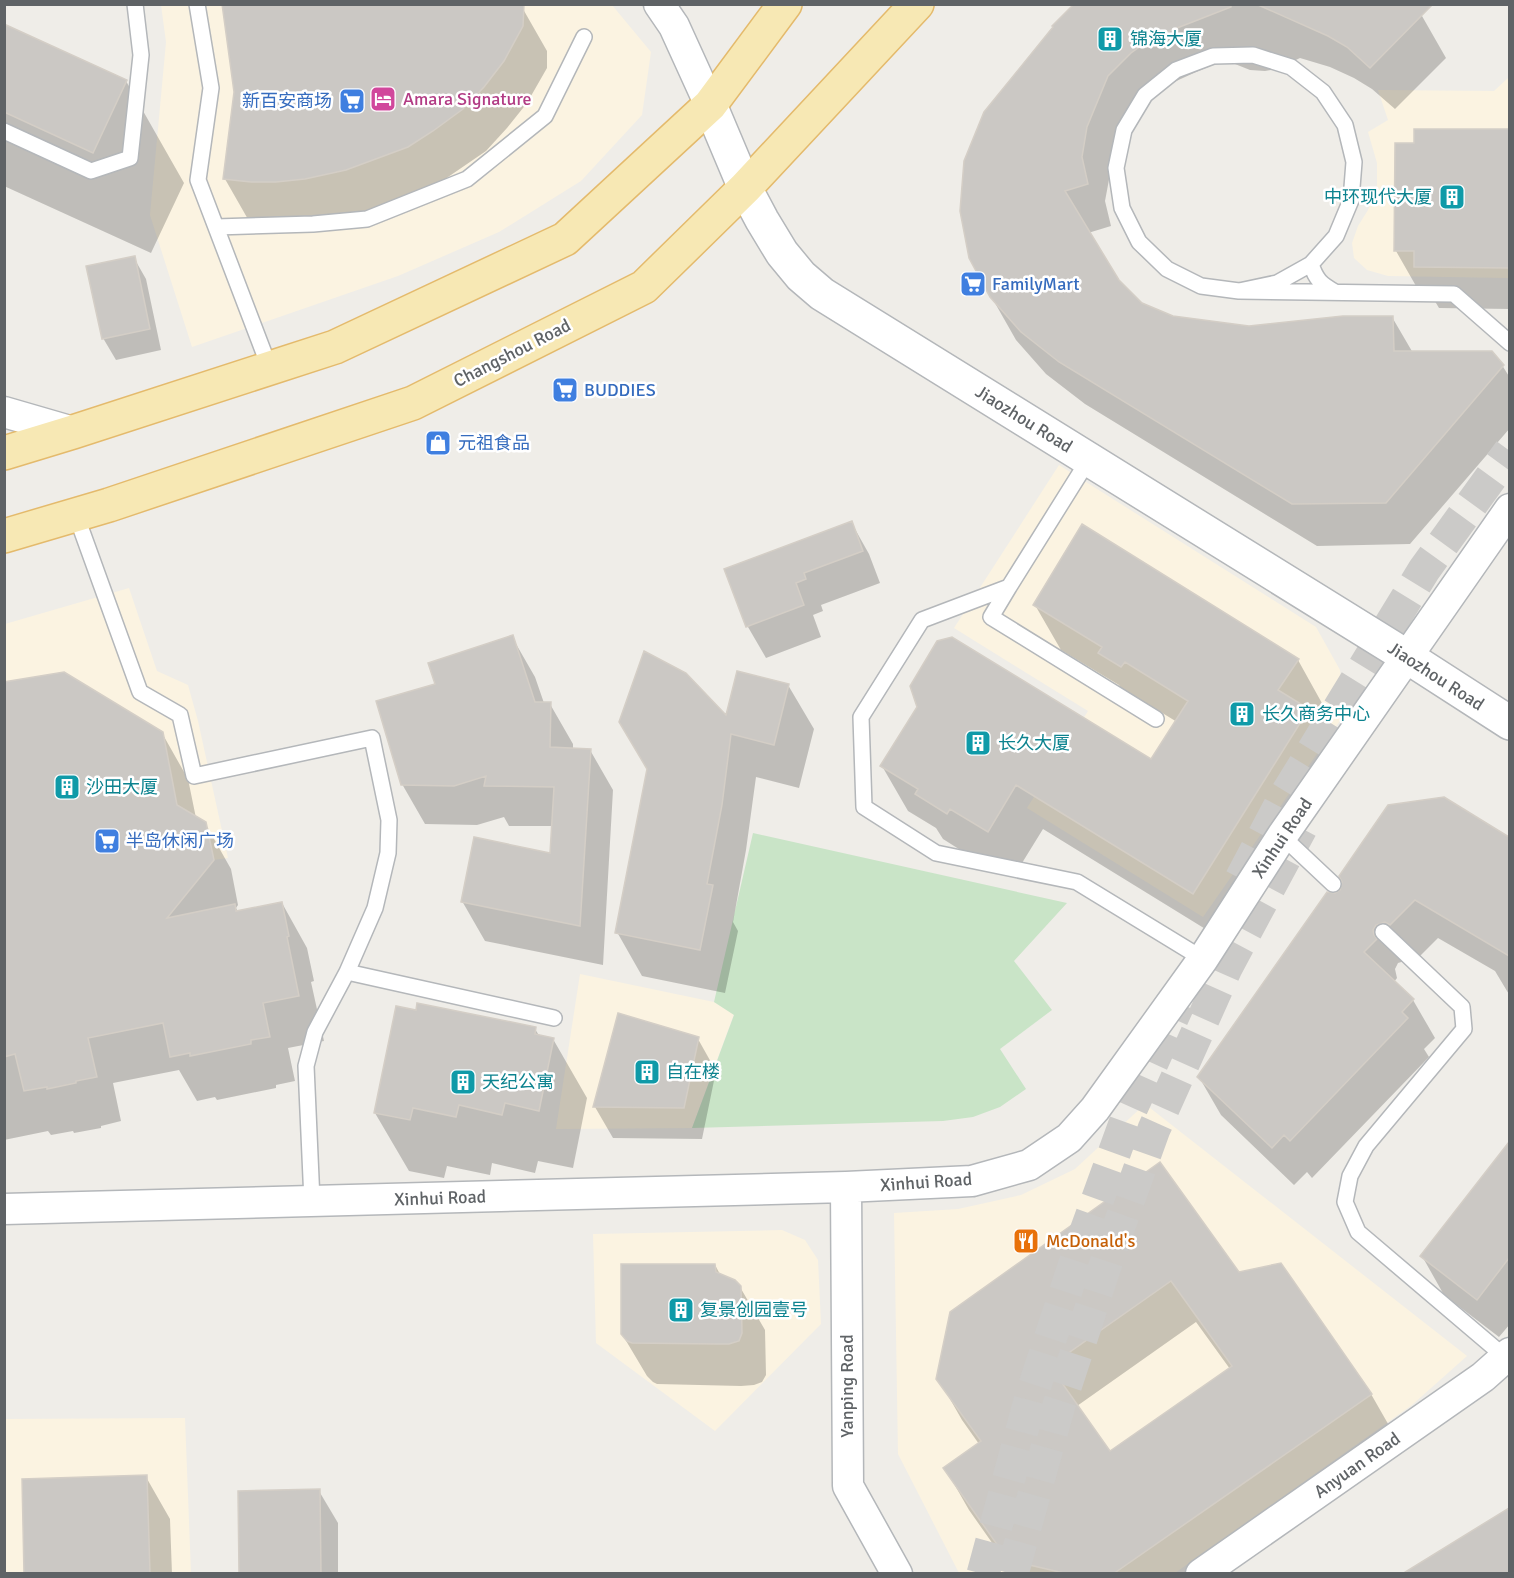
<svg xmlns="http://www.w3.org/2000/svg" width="1514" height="1578" viewBox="0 0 1514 1578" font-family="Signika,'Noto Sans SC',sans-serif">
<rect width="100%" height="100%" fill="#efede8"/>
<path fill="#fbf3e1" d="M161,5H612L651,52L642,115L581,181L499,232L398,276L192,347L150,215L166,42Z
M1509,77V278L1388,276L1367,270L1354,258L1352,243L1358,226L1368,210L1377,188V163L1368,132L1388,120L1378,90L1494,91Z
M1059,465L1316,627L1340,670L1344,715L1203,917L1027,808L1088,711L954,628Z
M129,588L157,671L188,685L198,721L228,858L213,860L169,916L5,949V624Z
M580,974L714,1002L734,1014L692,1128L556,1129Z
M1145,1104L1467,1356L1412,1405L1175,1573H959L898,1454L894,1213L958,1209L1021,1195L1075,1169Z
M782,1230L805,1240L818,1260L821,1324L715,1431L596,1343L593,1234Z
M185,1418L191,1573H5L4,1419Z"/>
<path fill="#c9e4c7" d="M753,833L1067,903L1014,961L1052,1010L1000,1049L1026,1089L1000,1107L973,1117L943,1121L692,1128L734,1015L714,1002Z"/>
<path fill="#0003" fill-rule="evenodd" d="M1076,4H1409L1422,16L1446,58L1395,109L1372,89L1354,78L1330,67L1300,58L1277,69L1265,71L1250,70L1225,60L1196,72L1172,83L1155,95L1131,119L1111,169L1105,201L1111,226L1088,233L1117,281L1141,305L1173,317L1249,328L1392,317L1413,353L1502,365L1510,378V428L1410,544L1317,546L1085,404L1046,374L1016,340L991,296Z
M523,9L547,51V68L527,103L507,128L486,151L432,188L370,211L329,220L249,221L225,179Z
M4,26L126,81L184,183L151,253L4,186Z
M1416,130L1510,131V309L1439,308L1430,293H1420L1396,251L1416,145Z
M134,258L146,279L161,350L116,360L103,338Z
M851,522L869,554L880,583L821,605L823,611L813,615L821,637L766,658L748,627L726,570Z
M1035,605L1298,660L1323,705L1313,720L1333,755L1220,938L1043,829L1014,876L976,853L973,858L943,839L936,828L908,811L882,766L1151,761L1177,722L1151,706L1147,711L1126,698L1119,685L1061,650Z
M512,637L535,677L544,703L550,704L573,744V749L590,750L613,790L603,965L485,941L462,901L551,854L553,826H509L504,817L477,825L425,824L402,784L437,685Z
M4,684L162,733L188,779L196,818L205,823L231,869L238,905L236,908L238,912L282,903L307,948L314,981L311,982L324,1041L288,1048L295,1081L276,1085V1088L217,1100L215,1097L197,1101L179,1070L113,1083L121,1121L101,1126V1128L74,1133L73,1131L51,1135L48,1131L4,1140Z
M788,685L814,729L799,788L756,777L746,850L733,922L738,931L725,993L642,976L617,932L727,718Z
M1443,799L1510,838V996L1495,971L1438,938L1413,963L1408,960L1398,963L1395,969L1397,978L1394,982L1413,1000L1435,1038L1424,1049L1429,1057L1312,1178L1307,1172L1294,1185L1221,1115L1199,1077L1335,895Z
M535,1029L540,1037L553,1039L587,1098L573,1168L538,1161L535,1173L492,1163L490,1175L447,1166L444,1178L409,1171L375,1113Z
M698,1039L716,1071L702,1139L613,1138L595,1107Z
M1510,1144V1324L1499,1337L1444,1295L1422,1256Z
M1160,1164L1239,1274L1371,1394L1395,1436L1197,1574H1014L969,1510L945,1468L979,1444L962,1420L938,1378ZM1196,1322L1230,1369L1110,1453L1077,1406Z
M715,1265L721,1276L740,1287L765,1330L766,1375L762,1382L754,1385L741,1386L657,1384L653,1382L647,1376L622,1334Z
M146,1477L170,1519L172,1574H26Z
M319,1491L338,1523V1574H240Z
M1510,1510V1574H1405Z"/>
<path fill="#cbc8c4" stroke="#d4cec6" stroke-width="1.5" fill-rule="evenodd" d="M222,4H524L523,26L504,61L484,87L463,109L433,131L408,147L346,170L305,179L276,182H251L223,179L234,92Z
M1074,4H1231V7L1172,30L1148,41L1131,53L1108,76L1087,127L1082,157L1088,184L1065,191L1119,280L1142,303L1173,316L1249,326L1343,316H1393L1394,351H1492L1504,365L1386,503L1292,504L1059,362L1021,332L990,297L969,258L960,211L964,161L984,112L1053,27L1052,26Z
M1256,4H1433L1370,68L1347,47L1328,36Z
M4,24L127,80L93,153L4,112Z
M1414,129H1509V268L1414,267V251H1394L1395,143H1414Z
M135,256L150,329L102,339L86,266Z
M852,521L863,551L804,573L806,579L796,583L804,605L746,627L724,569Z
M1082,524L1299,659L1278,690L1309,709L1193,894L1016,785L988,832L950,809L947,814L915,794L918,789L880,766L917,707L910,686L937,641L952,637L1151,759L1188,701L1125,662L1121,667L1098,653L1102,647L1033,605Z
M513,635L535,702H551L550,747L591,749L580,926L461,902L474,837L550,853L554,787L484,786L486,776L454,786L401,785L376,701L435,684L428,663Z
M644,651L686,673L726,715L737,671L789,684L774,745L731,734L722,805L707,884L713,885L700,950L615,933L647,769L619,722Z
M64,672L163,732L177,805L206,822L214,860L167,918L235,904L236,911L282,902L289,936L287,937L299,996L263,1003L270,1037L251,1040V1044L190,1056V1053L170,1057L163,1023L88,1038L97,1077L76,1081V1083L47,1089V1087L24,1091L15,1054L4,1057V682Z
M1444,797L1509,837V956L1415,900L1390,925L1385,922L1376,925L1373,930L1374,935L1377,939L1364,952L1414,999L1402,1012L1408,1018L1290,1141L1284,1135L1272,1148L1197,1077L1327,892L1335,893L1340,890L1342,882L1339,876L1388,805Z
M417,1003L536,1027L535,1034L554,1038L539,1111L505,1103L502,1115L459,1105L456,1117L413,1108L410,1120L374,1113L396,1006L416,1010Z
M618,1013L699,1037L684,1108L593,1107Z
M1509,1142V1258L1477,1300L1420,1256Z
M1160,1162L1239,1272L1281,1263L1372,1394L1113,1574H1068L1008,1560L943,1468L981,1441L936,1379L950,1312ZM1171,1281L1232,1366L1110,1451L1050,1366Z
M621,1264H715L716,1272L735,1280L741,1286L742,1333L739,1341L729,1344H716L632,1343L627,1341L621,1334Z
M147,1475L150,1574H24L22,1479Z
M320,1489L321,1574H239L238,1491Z
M1509,1508V1574H1402Z"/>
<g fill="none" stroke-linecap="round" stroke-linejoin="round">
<path stroke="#cbcac8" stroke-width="33" stroke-dasharray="33 16" stroke-linecap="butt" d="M1241,879L1284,798L1424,570L1510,451
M983,1574L1031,1397L1081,1245L1127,1118L1179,1003
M1012,1574L1059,1405L1109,1254L1154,1129L1226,968L1301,828"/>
<g stroke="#b4b7ba" stroke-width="18">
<path id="lane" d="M197,4L211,88L198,180L270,369
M4,131L91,171L130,158L141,55L135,4
M216,227L313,224L367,219L467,179L545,116L584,37
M1311,264C1316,280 1321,284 1335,292
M1239,291L1277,283L1311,264L1336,236L1351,200L1354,162L1345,125L1323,92L1291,67L1253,55L1213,56L1176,70L1145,95L1124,130L1116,168L1122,208L1139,242L1167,269L1201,286L1239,291L1454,294L1510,343
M1089,459L1009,587L922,620L861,717L864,807L936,853L1077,882L1203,959
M76,515L140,692L180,715L194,776L372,738L389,820L388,853L375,908L347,972L315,1032L306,1066L312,1201
M1009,587L991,617L1156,719
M1282,836L1333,884
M1383,932L1462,1007L1464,1029L1366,1146L1350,1176L1345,1202L1358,1232L1505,1357
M347,972L554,1018"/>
</g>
<g stroke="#b4b7ba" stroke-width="33">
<path id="street" d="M659,4L674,26L710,105
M4,412L73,432
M846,1187L848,1486L897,1574
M4,1209L846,1187L972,1181L1029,1165L1069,1138L1095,1109L1203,959L1282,836L1510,509
M1201,1574L1483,1377L1510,1353"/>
</g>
<g stroke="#b4b7ba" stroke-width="36">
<path id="secondary" d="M710,105L745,188L762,220L782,253L801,276L822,294L1406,656L1510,723"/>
</g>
<g stroke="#e4ba6c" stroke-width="36">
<path id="primary" d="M4,453L73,432L335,347L565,239L710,105L785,4
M4,536L109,505L413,403L644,287L745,188L917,4"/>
</g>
<use href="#lane" stroke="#fff" stroke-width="15"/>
<use href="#street" stroke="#fff" stroke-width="30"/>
<use href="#secondary" stroke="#fff" stroke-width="33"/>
<use href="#primary" stroke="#f7e8b4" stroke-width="33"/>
</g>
<defs>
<g id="building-square" transform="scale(1.35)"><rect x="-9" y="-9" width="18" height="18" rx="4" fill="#0f9aa8" stroke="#fff"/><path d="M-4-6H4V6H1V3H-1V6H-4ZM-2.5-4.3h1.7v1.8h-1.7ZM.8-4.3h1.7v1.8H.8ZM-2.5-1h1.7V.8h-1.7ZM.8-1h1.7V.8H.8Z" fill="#fff"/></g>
<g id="hotel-square" transform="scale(1.35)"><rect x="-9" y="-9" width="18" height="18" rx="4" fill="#d1479c" stroke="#fff"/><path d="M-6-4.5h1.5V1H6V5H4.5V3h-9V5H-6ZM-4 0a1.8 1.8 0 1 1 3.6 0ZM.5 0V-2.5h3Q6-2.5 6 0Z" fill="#fff"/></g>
<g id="supermarket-square" transform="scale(1.35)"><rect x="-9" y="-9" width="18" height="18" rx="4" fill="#3f7fe0" stroke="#fff"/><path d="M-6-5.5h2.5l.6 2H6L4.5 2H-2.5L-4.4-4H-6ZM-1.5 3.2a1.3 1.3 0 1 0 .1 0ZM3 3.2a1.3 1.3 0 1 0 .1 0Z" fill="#fff"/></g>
<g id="shop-square" transform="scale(1.35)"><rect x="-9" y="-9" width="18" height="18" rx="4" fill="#3f7fe0" stroke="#fff"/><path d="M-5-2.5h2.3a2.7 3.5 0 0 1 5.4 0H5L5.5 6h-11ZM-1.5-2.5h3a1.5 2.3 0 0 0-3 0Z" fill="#fff"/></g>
<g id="restaurant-square" transform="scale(1.35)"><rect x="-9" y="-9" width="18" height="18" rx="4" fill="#e8710a" stroke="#fff"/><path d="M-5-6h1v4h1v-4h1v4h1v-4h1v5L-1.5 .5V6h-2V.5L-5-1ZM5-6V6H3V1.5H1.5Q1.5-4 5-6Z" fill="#fff"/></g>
</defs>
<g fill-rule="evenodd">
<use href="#building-square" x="1110" y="39"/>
<use href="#hotel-square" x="383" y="99"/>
<use href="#supermarket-square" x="352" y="101"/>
<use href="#building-square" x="1452" y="197"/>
<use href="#supermarket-square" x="973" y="284"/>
<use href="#supermarket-square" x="565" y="390"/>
<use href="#shop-square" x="438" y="443"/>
<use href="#building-square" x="1242" y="714"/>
<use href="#building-square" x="978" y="743"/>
<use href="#building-square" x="67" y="787"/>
<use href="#supermarket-square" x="107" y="841"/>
<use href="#building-square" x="647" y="1072"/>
<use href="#building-square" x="463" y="1082"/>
<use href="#restaurant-square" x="1026" y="1241"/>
<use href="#building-square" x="681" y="1310"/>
</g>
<g text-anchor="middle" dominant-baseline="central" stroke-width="5" stroke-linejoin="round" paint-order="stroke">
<g font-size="18" fill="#0d838f" stroke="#fff" text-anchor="start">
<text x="1130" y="39">锦海大厦</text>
<text x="1432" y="197" text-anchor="end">中环现代大厦</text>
<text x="1262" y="714">长久商务中心</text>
<text x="998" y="743">长久大厦</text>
<text x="86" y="787">沙田大厦</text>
<text x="666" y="1072">自在楼</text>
<text x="482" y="1082">天纪公寓</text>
<text x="700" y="1310">复景创园壹号</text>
</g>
<g font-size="18" fill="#b23c85" stroke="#fff" text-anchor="start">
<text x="403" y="99">Amara Signature</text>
</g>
<g font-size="18" fill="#366cbe" stroke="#fff" text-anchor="start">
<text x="332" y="101" text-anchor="end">新百安商场</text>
<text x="992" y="284">FamilyMart</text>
<text x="584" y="390">BUDDIES</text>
<text x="458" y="443">元祖食品</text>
<text x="126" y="841">半岛休闲广场</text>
</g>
<g font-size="18" fill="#5f6366" stroke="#fff">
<text transform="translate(512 353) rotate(-27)">Changshou Road</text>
<text transform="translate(1024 419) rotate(32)">Jiaozhou Road</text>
<text transform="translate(1436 676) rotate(33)">Jiaozhou Road</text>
<text transform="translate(1282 838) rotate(-56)">Xinhui Road</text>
<text transform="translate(926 1182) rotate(-4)">Xinhui Road</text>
<text transform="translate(440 1198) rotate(-2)">Xinhui Road</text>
<text transform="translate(847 1386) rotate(-90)">Yanping Road</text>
<text transform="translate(1357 1465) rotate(-35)">Anyuan Road</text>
</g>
<g font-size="18" fill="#c56008" stroke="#fff" text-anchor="start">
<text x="1046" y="1241">McDonald's</text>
</g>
</g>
<rect width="1514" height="1578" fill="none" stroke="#5f6366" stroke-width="12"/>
</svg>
